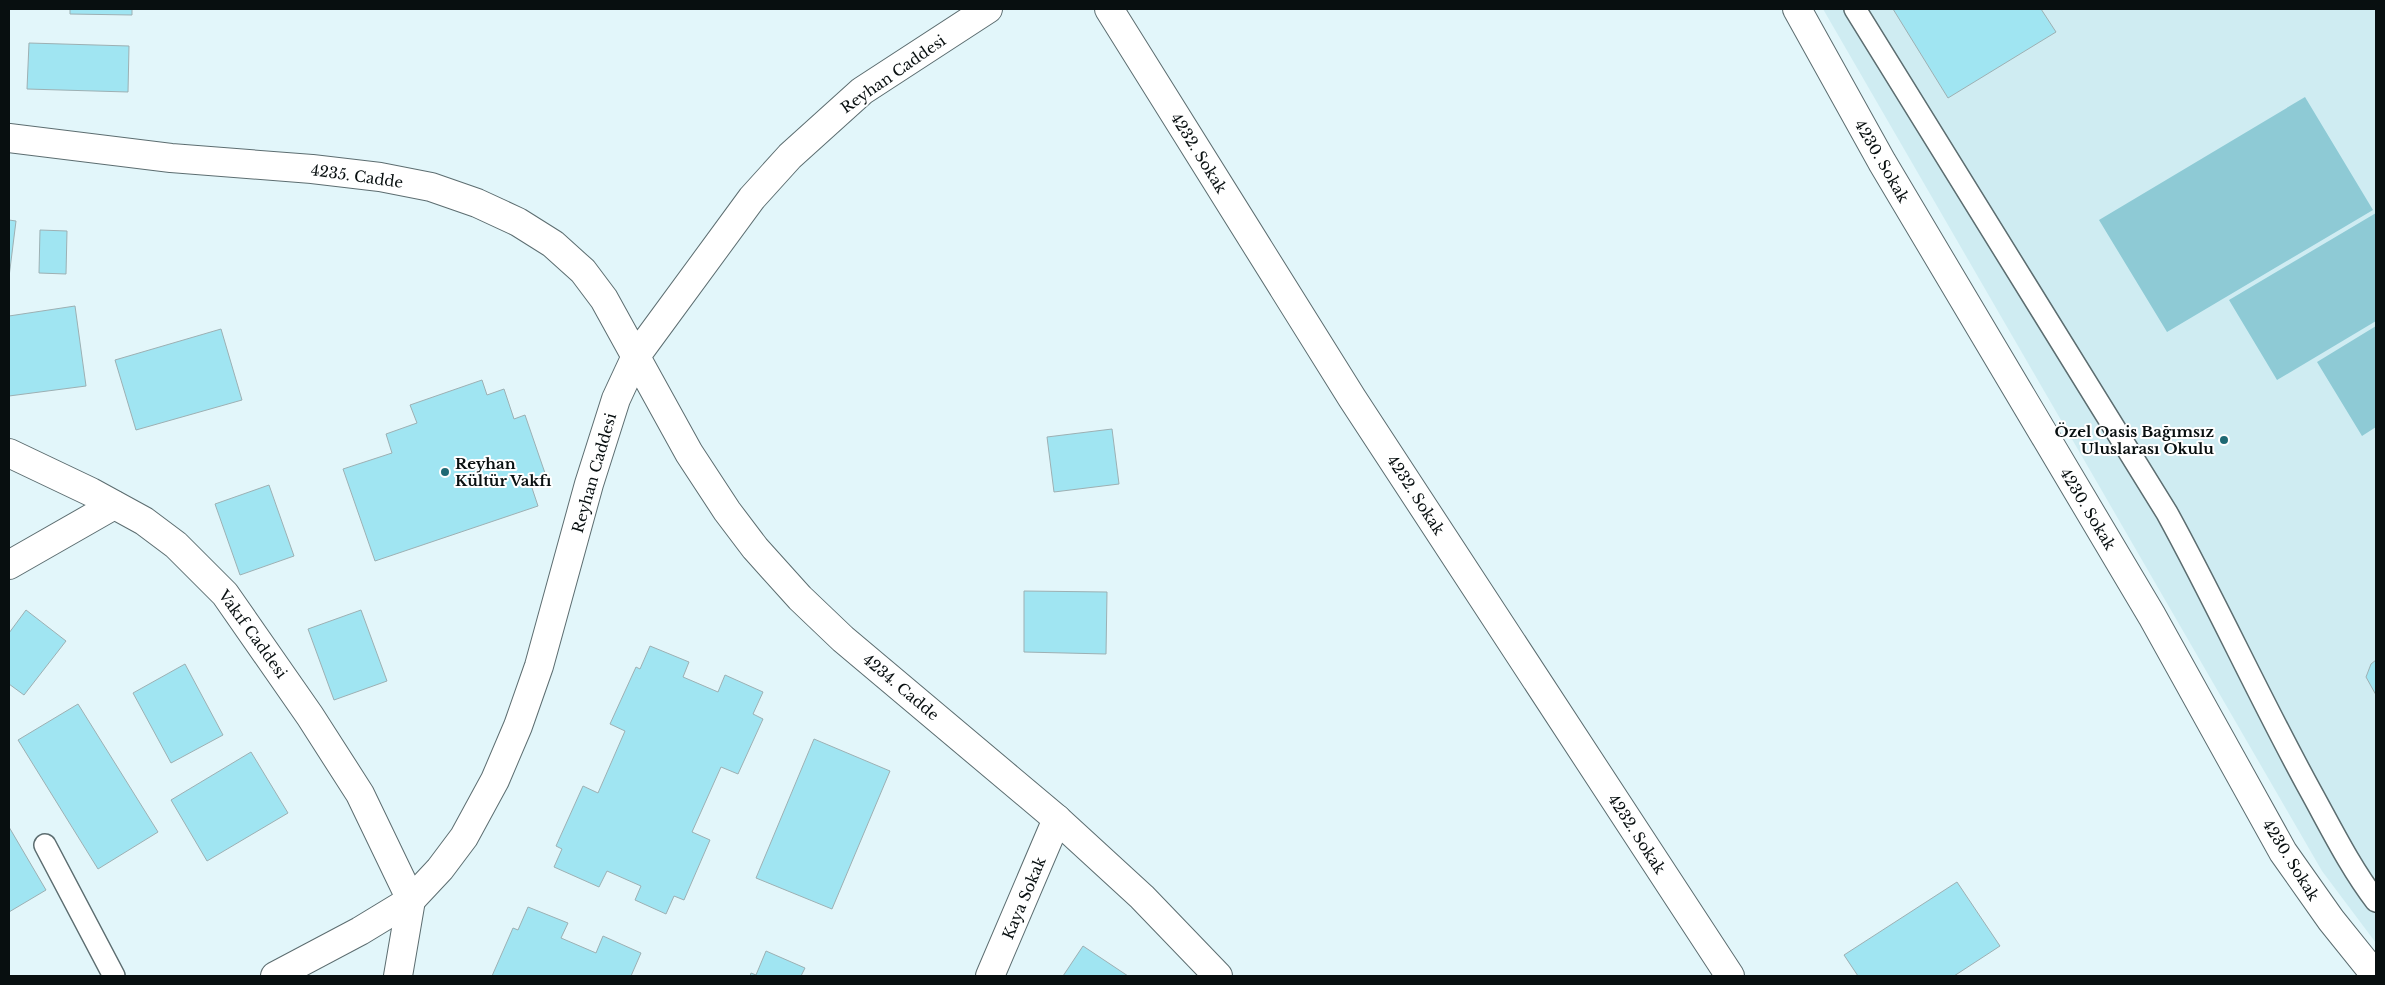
<svg xmlns="http://www.w3.org/2000/svg" width="2385" height="985" viewBox="0 0 2385 985" font-family="'Libre Baskerville',serif">
<rect width="100%" height="100%" fill="#e2f6fa"/>
<path fill="#cfecf2" d="M1823,9H2376V943L2322,871Z"/>
<path fill="#8ecad5" d="M2305,97L2373,210L2167,332L2099,220Z
M2376,213V321L2277,380L2229,300Z
M2376,326V427L2362,436L2317,362Z"/>
<path fill="#a0e5f2" stroke="#9db0b3" d="M70,9H132V15L70,14Z
M1893,9H2041L2056,32L1948,98Z
M29,43L129,46L128,92L27,89Z
M9,220L16,221L9,277Z
M40,230L67,231L66,274L39,273Z
M75,306L86,386L9,396V316Z
M221,329L242,400L136,430L115,360Z
M482,380L487,395L504,389L514,419L525,415L546,476L530,482L538,506L375,561L343,469L392,453L386,434L417,423L410,405Z
M1112,429L1119,484L1054,492L1047,437Z
M269,485L294,556L240,575L215,504Z
M1024,591L1107,592L1106,654L1024,652Z
M26,610L66,641L24,695L9,684V633Z
M361,610L387,681L334,700L308,629Z
M650,646L689,662L683,677L718,692L725,675L763,692L753,714L763,719L738,774L721,767L692,832L710,840L684,900L674,896L666,914L635,900L641,886L607,871L599,887L554,867L562,849L556,846L583,786L598,793L625,731L610,724L636,667L640,669Z
M2376,660V695L2366,677L2371,664Z
M185,664L223,735L171,763L133,693Z
M78,704L158,832L98,869L18,740Z
M814,739L890,771L832,909L756,878Z
M251,752L288,813L207,861L171,800Z
M9,827L46,890L9,912Z
M1957,882L2000,946L1954,976H1858L1844,955Z
M528,907L568,923L561,938L596,953L603,936L641,953L631,976H492L513,928L518,930Z
M1083,946L1128,976H1063Z
M766,951L805,968L801,976H750L751,973L756,975Z"/>
<g fill="none" stroke-linecap="round" stroke-linejoin="round">
<g stroke="#5c6d70" stroke-width="24">
<path id="lane" d="M1855,9L2167,513C2217,604 2260,699 2310,790C2331,828 2350,867 2376,901
M45,845L114,976"/>
</g>
<g stroke="#5c6d70" stroke-width="30">
<path id="street" d="M1109,9L1352,398L1730,976
M1797,9L1882,162L2152,616L2283,852L2331,920L2376,976
M9,565L114,505
M398,976L411,900
M990,976L1057,819"/>
</g>
<g stroke="#5c6d70" stroke-width="30">
<path id="secondary" d="M9,138L171,158L312,169L380,177L431,187L477,203L518,222L553,244L583,271L604,299L689,453L727,511L755,548L800,598L843,639L1057,819L1142,897L1218,976
M9,453L91,492L144,521L176,545L225,594L310,716L360,794L411,900
M275,976L360,931L411,900L440,869L464,837L495,780L518,726L539,666L589,484L616,399L636,356L752,198L790,156L862,91L988,9"/>
</g>
<use href="#lane" stroke="#fff" stroke-width="21"/>
<use href="#street" stroke="#fff" stroke-width="28"/>
<use href="#secondary" stroke="#fff" stroke-width="28"/>
</g>
<g fill="#1f6974" stroke="#fff" stroke-width="2">
<circle cx="2224" cy="440" r="5"/>
<circle cx="445" cy="472" r="5"/>
</g>
<g text-anchor="middle" dominant-baseline="central" stroke-width="4" stroke-linejoin="round" paint-order="stroke">
<g font-size="15" fill="#080f10" stroke="#fff">
<text transform="translate(893 74) rotate(-35)">Reyhan Caddesi</text>
<text transform="translate(1199 153) rotate(58)">4232. Sokak</text>
<text transform="translate(1882 161) rotate(60)">4230. Sokak</text>
<text transform="translate(357 176) rotate(8)">4235. Cadde</text>
<text transform="translate(594 473) rotate(-74)">Reyhan Caddesi</text>
<text transform="translate(1416 495) rotate(57)">4232. Sokak</text>
<text transform="translate(2088 509) rotate(59)">4230. Sokak</text>
<text transform="translate(253 634) rotate(54)">Vakıf Caddesi</text>
<text transform="translate(901 687) rotate(40)">4234. Cadde</text>
<text transform="translate(1637 834) rotate(57)">4232. Sokak</text>
<text transform="translate(2291 860) rotate(58)">4230. Sokak</text>
<text transform="translate(1024 898) rotate(-67)">Kaya Sokak</text>
</g>
<g font-size="15" font-weight="bold" fill="#080f10" stroke="#fff" text-anchor="end">
<text x="2214" y="431">Özel Oasis Bağımsız<tspan x="2214" dy="17">Uluslarası Okulu</tspan></text>
<text x="455" y="463" text-anchor="start">Reyhan<tspan x="455" dy="17">Kültür Vakfı</tspan></text>
</g>
</g>
<rect width="2385" height="985" fill="none" stroke="#080f10" stroke-width="20"/>
</svg>
